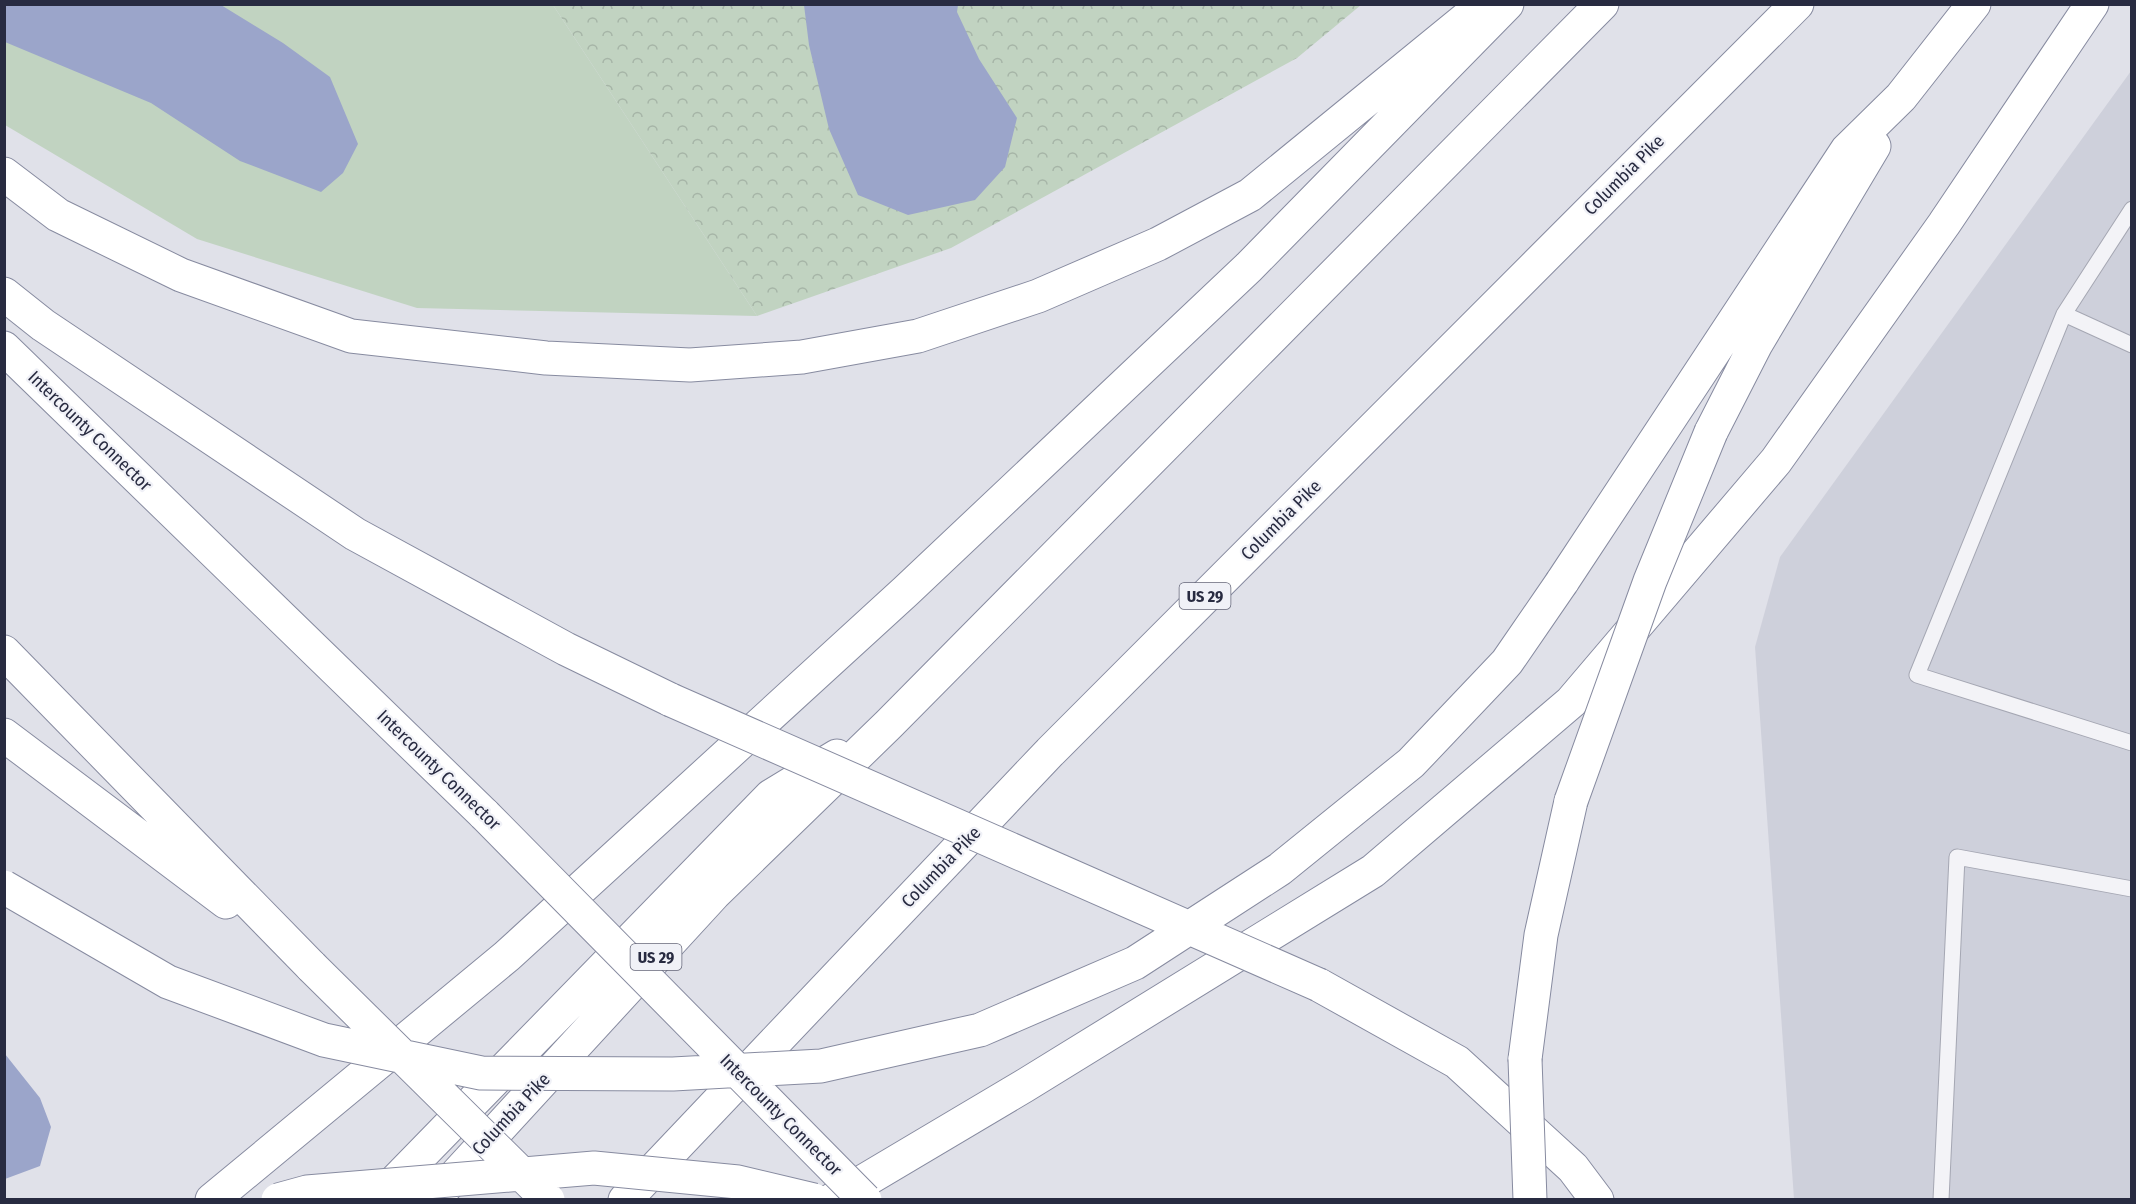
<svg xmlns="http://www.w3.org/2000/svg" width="2136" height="1204" viewBox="0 0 2136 1204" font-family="'Fira Sans Condensed',sans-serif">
<defs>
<pattern id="forest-crowns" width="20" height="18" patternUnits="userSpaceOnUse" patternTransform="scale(1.5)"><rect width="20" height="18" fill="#c1d3c1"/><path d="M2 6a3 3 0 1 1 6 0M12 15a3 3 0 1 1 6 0" fill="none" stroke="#a6b5a7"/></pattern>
</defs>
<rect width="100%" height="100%" fill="#e0e1e9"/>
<path fill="#ced0db" d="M2131,71V1199H1794L1755,647L1780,557Z"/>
<path fill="#c1d3c1" d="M5,5H553L757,316L417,308L197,239L5,125Z"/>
<path fill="url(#forest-crowns)" d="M553,5H1361L1297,58L951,248L757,316Z"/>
<path fill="#9ba5ca" d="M4,5H221L283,43L330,77L358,144L343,173L321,192L240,161L151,103L5,42Z
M804,5H958L957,12L979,59L1017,118L1005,167L975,200L908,215L858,195L829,129L809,45Z
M5,1054L40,1098L51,1127L40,1166L5,1179Z"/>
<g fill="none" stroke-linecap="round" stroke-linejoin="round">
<g stroke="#a5a7b3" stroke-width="17">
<path id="lane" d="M2132,209L2064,314L1917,675L2132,743
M2064,314L2132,345
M1941,1200L1957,857L2132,889"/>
</g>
<g stroke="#878ba0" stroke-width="35">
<path id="highway" d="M4,174L58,215L181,275L351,336L546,358L690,365L802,357L918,336L1038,296L1158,244L1250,195L1473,13
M4,294L43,325L355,534L566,649L671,700
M4,348L485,815
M1711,432L1756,344L1874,146
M1562,582L1847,150L1901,97L1974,4
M4,652L312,967
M4,735L226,902
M1319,985L1457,1062L1573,1168L1597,1200
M1525,1059L1541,935L1571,801
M212,1200L507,956L906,591L1249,267L1507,4
M377,1200L771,796L837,756
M433,1200L714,894L889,724L1602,4
M625,1200L1050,752L1797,4
M832,1200L1024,1086L1373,871L1571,702L1776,461L1944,224L2092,4"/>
</g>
<use href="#lane" stroke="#f3f3f7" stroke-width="15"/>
<use href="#highway" stroke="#fff" stroke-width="33"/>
<g stroke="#878ba0" stroke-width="35" stroke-linecap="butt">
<path id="highway-bridge" d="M671,700L1319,985
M1571,801L1650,581L1711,432
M485,815L865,1200
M4,887L168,982L324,1040L481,1073L673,1074L821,1066L980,1030L1135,963L1280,869L1411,763L1507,662L1562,582
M312,967L548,1200
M1525,1059L1530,1200
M278,1200L307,1192L594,1168L738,1182L814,1200"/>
</g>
<use href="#highway-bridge" stroke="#fff" stroke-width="33"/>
</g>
<g text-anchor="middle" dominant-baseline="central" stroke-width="4.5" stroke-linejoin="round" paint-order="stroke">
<g fill="#f0f1f7" stroke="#646678" stroke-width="1.5">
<rect x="1179.5" y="583" width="51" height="26" rx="4.5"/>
<rect x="630.5" y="944" width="51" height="26" rx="4.5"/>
</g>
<g font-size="16" font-weight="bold" fill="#282b41">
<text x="1205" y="596">US 29</text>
<text x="656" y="957">US 29</text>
</g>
<g font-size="18" fill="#282b41" stroke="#f0f1f7">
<text transform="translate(1624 175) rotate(-45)">Columbia Pike</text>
<text transform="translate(90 431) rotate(44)">Intercounty Connector</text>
<text transform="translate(1281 520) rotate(-45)">Columbia Pike</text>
<text transform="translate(439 770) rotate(44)">Intercounty Connector</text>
<text transform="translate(941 867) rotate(-46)">Columbia Pike</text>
<text transform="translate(511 1114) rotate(-47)">Columbia Pike</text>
<text transform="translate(781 1115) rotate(45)">Intercounty Connector</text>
</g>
</g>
<rect width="2136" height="1204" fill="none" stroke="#282b41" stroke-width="12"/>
</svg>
